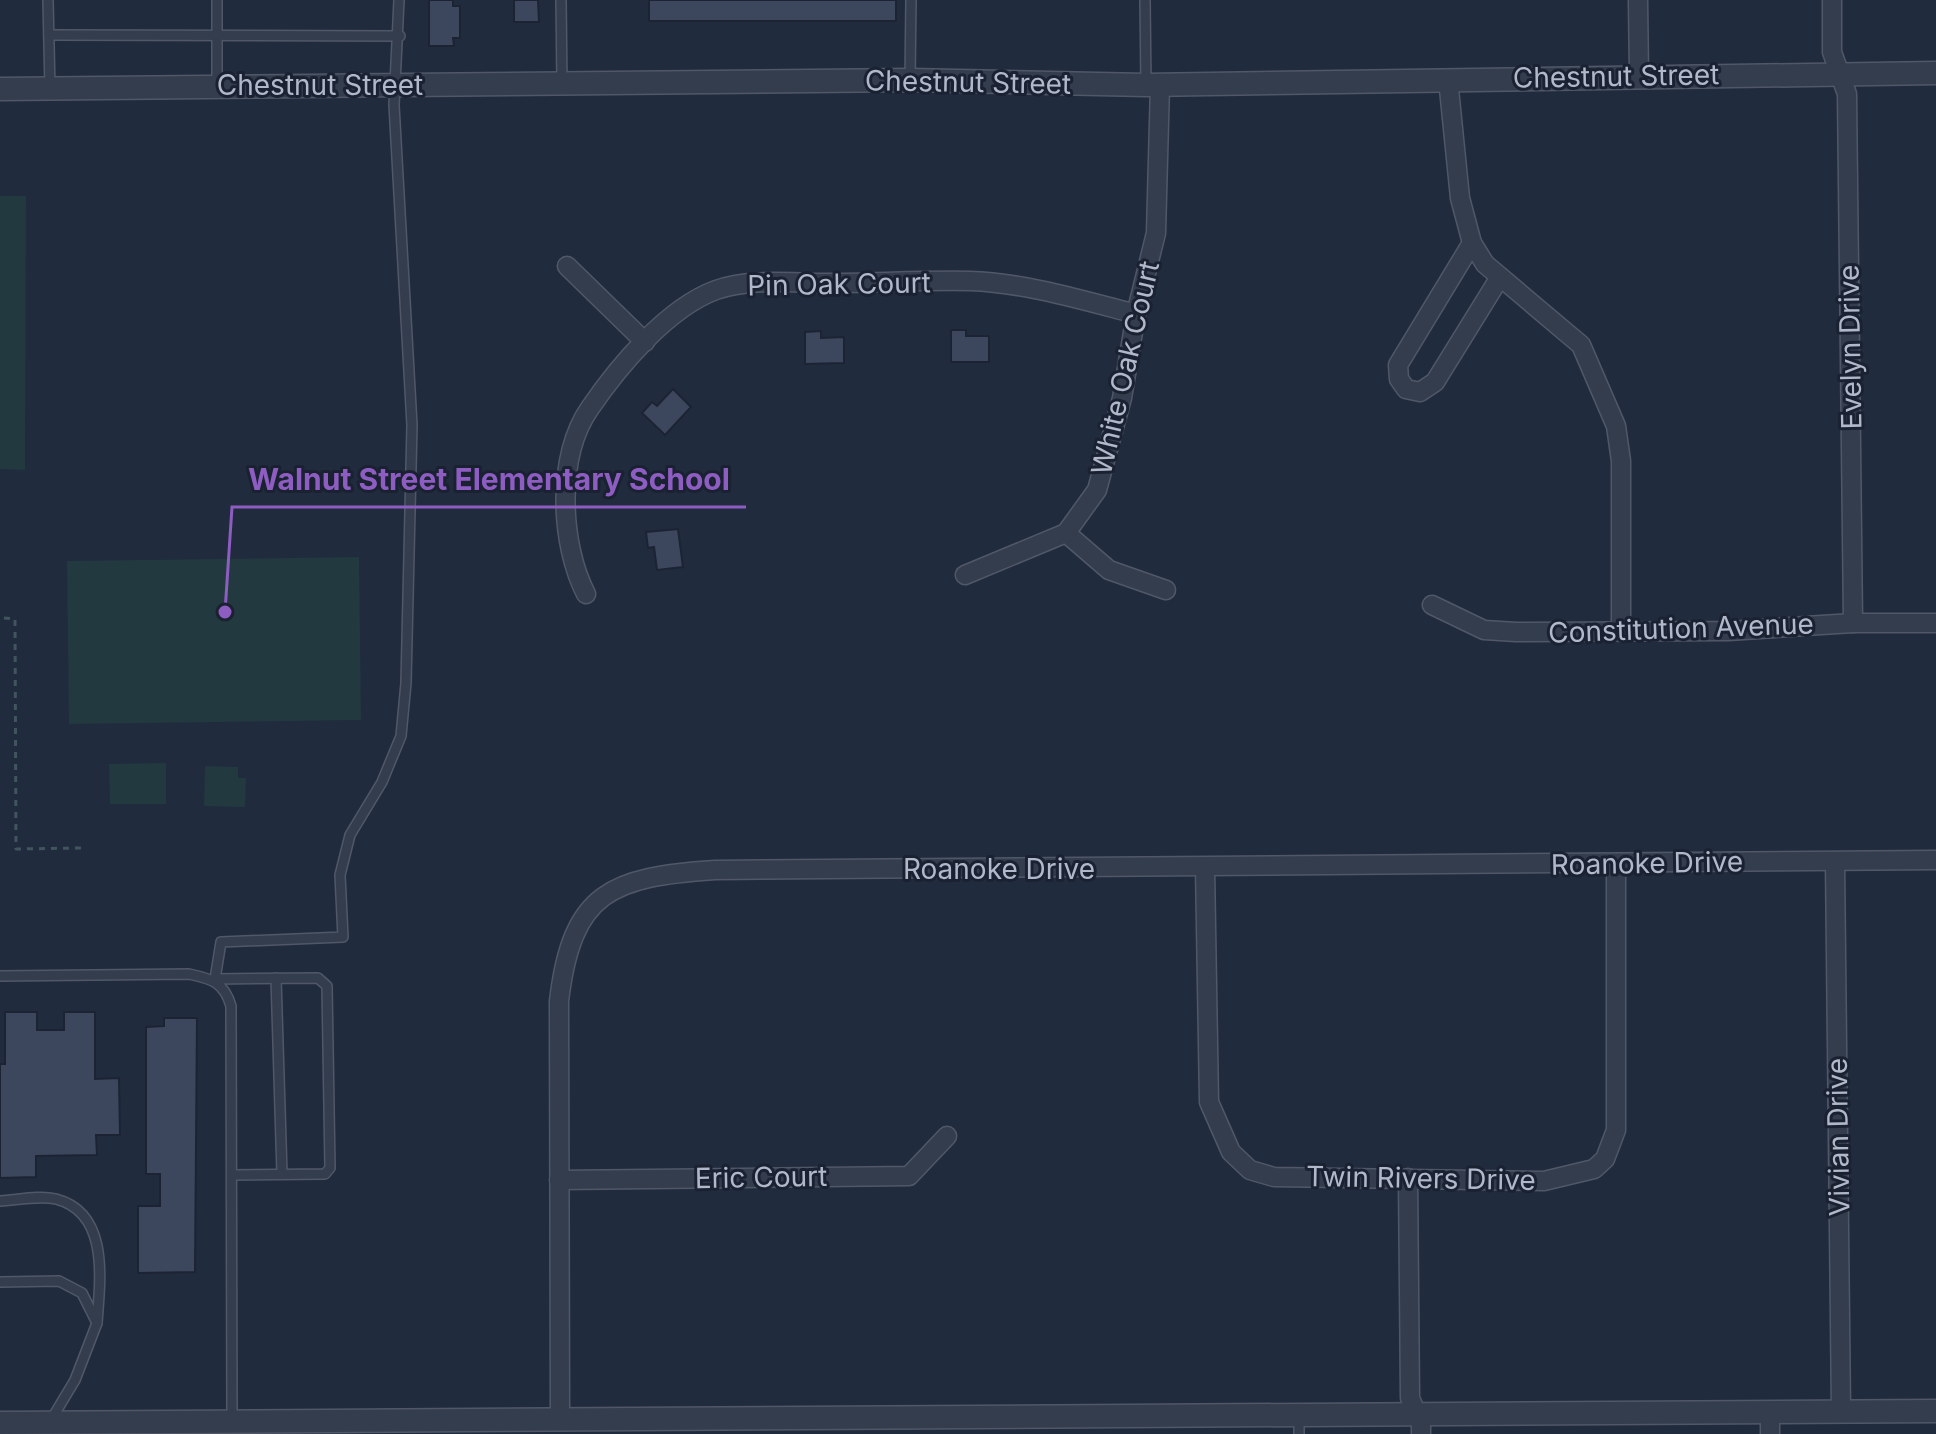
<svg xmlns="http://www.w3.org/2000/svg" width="1936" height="1434" font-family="Inter,sans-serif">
<rect width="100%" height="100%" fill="#202b3e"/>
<g fill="#22393f">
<path d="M0,196H26L25,470L0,469Z"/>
<path d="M359,557L361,720L69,724L67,561Z"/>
<path d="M166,763V804H110L109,764Z"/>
<path d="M205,766L238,767V778H246L245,807L204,806Z"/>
</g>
<g fill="#3c475e" stroke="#1c2434" stroke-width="2">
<path d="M429,0H453V6H460V38H453L454,46H429Z"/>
<path d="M514,0H538L539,22H514Z"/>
<rect x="649" y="0" width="247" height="21"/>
<path d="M951,330H966V336H989V362H951Z"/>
<path d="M821,331V338L844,337V363L805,364V332Z"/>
<path d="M673,389L691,407L665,435L642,413L652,402L657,406Z"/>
<path d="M678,529L683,567L657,570L654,547L648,548L646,532Z"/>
<path d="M5,1012H37V1030H64V1012H95V1079L119,1078L120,1135H96L97,1155L36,1156V1177L0,1178V1064H5Z"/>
<path d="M164,1018H197L195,1272L138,1273V1206H160V1174H146V1027L164,1026Z"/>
</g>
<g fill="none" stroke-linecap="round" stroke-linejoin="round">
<defs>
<g id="service">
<path d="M48,0L50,89"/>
<path d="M217,0V86"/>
<path d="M561,0L562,84"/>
<path d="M1145,0L1146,85"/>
<path d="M49,35L400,36"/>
<path d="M910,80L911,0"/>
<path d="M0,976L189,974C212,979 224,982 231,1006L232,1421"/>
<path d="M276,978L282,1174"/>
<path d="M232,1175L325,1174L330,1168L327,986L318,978L215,979L221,942L343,937L340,875L350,835L382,782L401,736L406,683L412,425L394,105L399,0"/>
<path d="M0,1201C17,1200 40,1195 56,1199C110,1213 100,1281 97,1323L82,1293L59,1281L0,1282"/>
<path d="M1299,1416V1434"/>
<path d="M51,1420L75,1380L97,1323"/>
</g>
<g id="minor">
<path d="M1638,0L1639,76"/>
<path d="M1832,0V52L1847,94L1853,623"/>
<path d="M1448,79L1460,198L1472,243L1485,264L1581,345L1616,426L1621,461V632"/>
<path d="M1472,243L1398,365L1399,379L1406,389L1420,392L1435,382L1500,277"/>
<path d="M567,266L645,342"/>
<path d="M1066,533L1109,570L1166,590"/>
<path d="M965,575L1066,533L1097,490L1122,398L1136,314L1156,233L1160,85"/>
<path d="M586,594C560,544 556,456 590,408C618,367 667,308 716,290C749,278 790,283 825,283C873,283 922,280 970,281C1026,283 1082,300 1136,314"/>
<path d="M1432,605L1484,630L1516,632L1728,631L1853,623H1936"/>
<path d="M1835,862L1841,1412"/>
<path d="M1205,867L1209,1102L1231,1152L1250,1170L1274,1177L1544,1181L1594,1169L1605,1159L1616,1130V864"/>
<path d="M1408,1178L1410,1398L1421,1424V1434"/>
<path d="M559,1180L909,1176L947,1136"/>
<path d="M1770,1413V1434"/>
<path d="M560,1421L559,1001C572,891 612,877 715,870L1936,860"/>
</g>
<g id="tertiary">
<path d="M0,89L910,80L1146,85L1936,73"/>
<path d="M0,1423L1936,1411"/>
</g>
</defs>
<use href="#service" stroke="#505868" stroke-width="12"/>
<use href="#minor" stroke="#505868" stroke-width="21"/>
<use href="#tertiary" stroke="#505868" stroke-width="25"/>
<path stroke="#40565c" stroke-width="3" stroke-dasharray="6 6" stroke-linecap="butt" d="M4,618L15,619L16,849L81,848V852"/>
<use href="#service" stroke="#343d4d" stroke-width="9"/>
<use href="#minor" stroke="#343d4d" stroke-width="18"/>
<use href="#tertiary" stroke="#343d4d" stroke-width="22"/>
</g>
<g text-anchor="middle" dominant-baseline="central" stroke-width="6" stroke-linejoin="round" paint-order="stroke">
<g font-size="28" fill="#b0b8c9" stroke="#1a2232">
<text transform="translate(1616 76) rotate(-1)">Chestnut Street</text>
<text transform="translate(968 82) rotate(1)">Chestnut Street</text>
<text x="320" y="85">Chestnut Street</text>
<text transform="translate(839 284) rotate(-1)">Pin Oak Court</text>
<text transform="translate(1850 347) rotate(-91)">Evelyn Drive</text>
<text transform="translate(1125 368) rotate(-77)">White Oak Court</text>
<text transform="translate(1681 628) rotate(-2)">Constitution Avenue</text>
<text transform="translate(1647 863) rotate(-1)">Roanoke Drive</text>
<text x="999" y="869">Roanoke Drive</text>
<text transform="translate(1838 1137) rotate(-91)">Vivian Drive</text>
<text transform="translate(761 1177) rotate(-1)">Eric Court</text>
<text transform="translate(1421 1178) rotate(1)">Twin Rivers Drive</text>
</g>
</g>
<path fill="none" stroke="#8e5dc2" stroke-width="3" d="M225 612L232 507H746"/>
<circle fill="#8e5dc2" stroke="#1a2232" stroke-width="3" cx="225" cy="612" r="8"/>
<g font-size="30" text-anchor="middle" font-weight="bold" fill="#8e5dc2" stroke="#1a2232" stroke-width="6" stroke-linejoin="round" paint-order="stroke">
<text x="489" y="490">Walnut Street Elementary School</text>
</g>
</svg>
